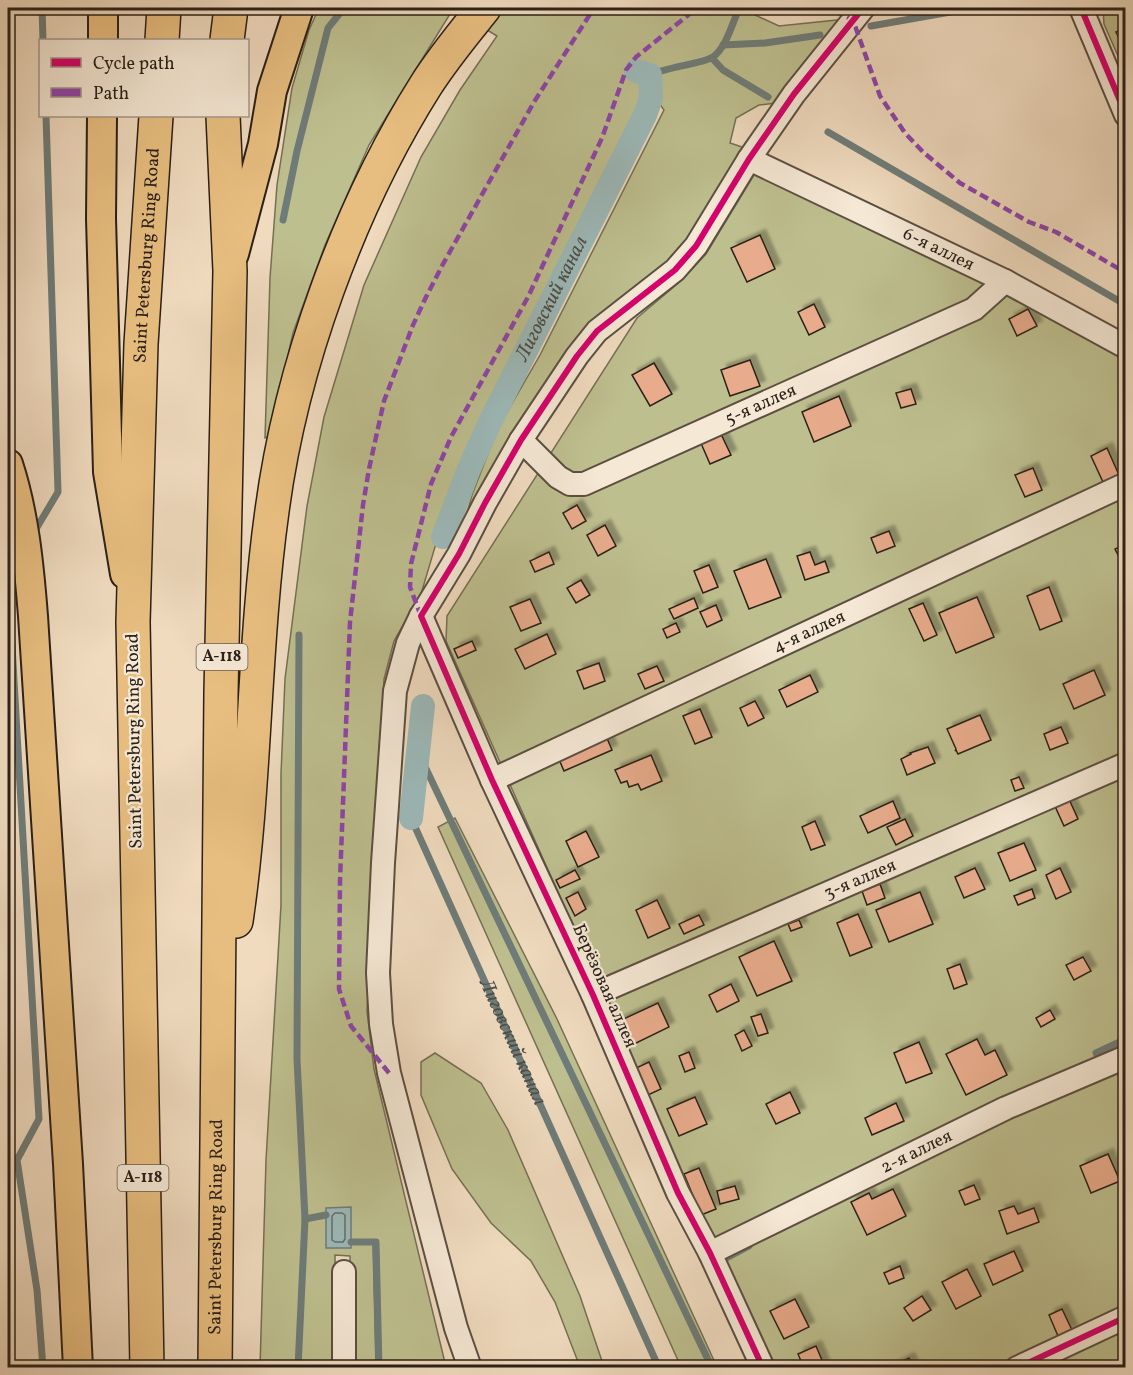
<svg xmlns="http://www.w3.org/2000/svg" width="1133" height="1375" font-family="Vollkorn,serif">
<defs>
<filter id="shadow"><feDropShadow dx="5.5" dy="-5.5" stdDeviation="1.5" flood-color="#0004"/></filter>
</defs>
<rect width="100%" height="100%" fill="#f0dbbf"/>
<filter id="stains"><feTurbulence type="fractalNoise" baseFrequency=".00333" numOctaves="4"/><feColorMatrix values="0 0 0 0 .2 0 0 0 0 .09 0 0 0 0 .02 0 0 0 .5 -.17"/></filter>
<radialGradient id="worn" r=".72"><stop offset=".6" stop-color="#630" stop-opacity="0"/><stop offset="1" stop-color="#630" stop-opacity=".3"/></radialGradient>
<g fill="#bebf8f" stroke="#747054" stroke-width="1.5">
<path d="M319,8H740L779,26L847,19L776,103L759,105L736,118L730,143L748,149L690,243L635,293L461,534L472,495L498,428L540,355L664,110L651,92L457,473L421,594L394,641L384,679L367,1011L374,1069L446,1367H381L378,1241H360V1244H373L376,1367H353L350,1256L335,1255L336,1367L260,1368L266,1160L281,905V774L285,679L307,506L324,417L364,285L421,157L460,90L497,36L453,9L369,145L325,245L293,333L270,436L265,438L270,278L277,185L292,88L309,30Z"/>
<path d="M1103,8H1125V72L1104,24Z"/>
<path d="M760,165L1125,334V1310L999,1367H772L686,1187L602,991L446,641L447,616L637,318L682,280L706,254Z"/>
<path d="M455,818L557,1019L717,1367H681L438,827Z"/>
<path d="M435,1053L481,1083L508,1130L580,1296L604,1367H580L555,1302L531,1261L491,1223L452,1169L421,1095V1062Z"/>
<path d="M1125,1326V1367H1036Z"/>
</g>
<path fill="#9cb9b9" stroke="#6e7c79" stroke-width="1.5" d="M351,1207V1248H326V1208Z"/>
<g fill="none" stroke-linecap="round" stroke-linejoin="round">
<path stroke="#636c68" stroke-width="1.5" d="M335,1213H342L345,1215V1239L343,1242H335L332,1240V1216Z"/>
<g stroke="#6e7c79" stroke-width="7">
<path d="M42,8L43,40"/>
<path d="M871,26L973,8"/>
<path d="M723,45L765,43L820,35"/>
<path d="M712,58L723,70L768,97"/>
<path d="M650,75C666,67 702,64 713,57C725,48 730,30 736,16"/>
<path d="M828,132L1126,305"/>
<path d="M283,220L297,151L328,28L344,8"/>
<path d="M33,534L58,492L46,116"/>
<path d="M18,559L8,575L39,1119L17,1160L37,1290L43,1368"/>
<path d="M418,752L712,1368"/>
<path id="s1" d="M411,818L659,1368"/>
<path d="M1097,1055L1096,1053L1126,1039"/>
<path d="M305,1219L326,1215"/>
<path d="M351,1242H376L379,1368"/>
<path d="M719,1262L749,1246"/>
<path d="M298,1368L305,1219L297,1059L299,635"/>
</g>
<g stroke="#9cb9b9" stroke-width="24">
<path id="s2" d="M443,537L469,469L491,420L645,115L651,98L650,75L636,71"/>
<path d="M411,818L423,706"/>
</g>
</g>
<g fill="#e8ac8c" stroke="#2a2018" stroke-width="1.5" filter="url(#shadow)">
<path d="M1126,28V54L1116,32Z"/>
<path d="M760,235L775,269L747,282L731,248Z"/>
<path d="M814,304L825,327L809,335L798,312Z"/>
<path d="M1028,309L1037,326L1017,336L1009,319Z"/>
<path d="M750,360L760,386L730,396L721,370Z"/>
<path d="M654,363L672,394L650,406L632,375Z"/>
<path d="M911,389L916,404L901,408L896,393Z"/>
<path d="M839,396L851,426L814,442L802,412Z"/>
<path d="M720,432L731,455L710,464L700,441Z"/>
<path d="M1107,448L1119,475L1103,482L1091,456Z"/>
<path d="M1033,468L1042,490L1025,497L1015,475Z"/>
<path d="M577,505L586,521L572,529L563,513Z"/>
<path d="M605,525L616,546L598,556L587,535Z"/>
<path d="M889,531L895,546L877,553L871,538Z"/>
<path d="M1126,544V570L1115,549Z"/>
<path d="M549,552L554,564L535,572L530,561Z"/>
<path d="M810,552L815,565L825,561L829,572L805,580L797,556Z"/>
<path d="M766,559L781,597L749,609L734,571Z"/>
<path d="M709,565L718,587L703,593L694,571Z"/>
<path d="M581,580L590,595L576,603L567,588Z"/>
<path d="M1049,587L1062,621L1040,630L1027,596Z"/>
<path d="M977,597L994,637L956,653L939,613Z"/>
<path d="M694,598L698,608L674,619L669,609Z"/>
<path d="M530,599L541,623L521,631L510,607Z"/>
<path d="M923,603L937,635L924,641L909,609Z"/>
<path d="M716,605L722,620L707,627L700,612Z"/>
<path d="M676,623L680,632L667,638L663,629Z"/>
<path d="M547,634L556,654L525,669L515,649Z"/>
<path d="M472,641L476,650L458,658L454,649Z"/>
<path d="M599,663L605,681L584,689L577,671Z"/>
<path d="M657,666L664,681L645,689L638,674Z"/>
<path d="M1094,670L1105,695L1074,709L1063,684Z"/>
<path d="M810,675L818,692L787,707L779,690Z"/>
<path d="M755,701L764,718L748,726L740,708Z"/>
<path d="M700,709L712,737L695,744L683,716Z"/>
<path d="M980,715L991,740L958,754L956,750L955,751L956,749L947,729Z"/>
<path d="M1061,727L1068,743L1050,750L1044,734Z"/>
<path d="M606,736L612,750L564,771L558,757Z"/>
<path d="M928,747L935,763L907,775L901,759L911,754L910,753Z"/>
<path d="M651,755L662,781L641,790L638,784L629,787L627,781L621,783L615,770Z"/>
<path d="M1019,777L1024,788L1015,791L1011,780Z"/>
<path d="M1068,797L1078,819L1064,826L1054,804Z"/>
<path d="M893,801L900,818L868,833L860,816Z"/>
<path d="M905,819L913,836L896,845L887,827Z"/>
<path d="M815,821L825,845L811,850L802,827Z"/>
<path d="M586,831L599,857L578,867L566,841Z"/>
<path d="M1024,843L1036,870L1010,881L998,853Z"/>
<path d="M975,868L985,889L964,898L955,877Z"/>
<path d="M1060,868L1071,892L1056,899L1046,875Z"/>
<path d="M575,870L580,879L560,888L556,880Z"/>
<path d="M880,884L885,898L867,905L862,891Z"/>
<path d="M1032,889L1035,898L1018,905L1014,896Z"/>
<path d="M578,892L586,909L575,916L566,898Z"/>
<path d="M920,892L933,924L889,942L876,910Z"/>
<path d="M657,900L670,928L648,938L636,910Z"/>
<path d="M858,914L872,947L850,956L837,923Z"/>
<path d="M699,915L704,925L684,934L679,924Z"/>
<path d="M799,920L802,927L791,931L788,924Z"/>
<path d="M774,941L792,981L757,996L739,957Z"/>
<path d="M1083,957L1091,971L1074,980L1066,965Z"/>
<path d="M960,964L967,984L954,989L947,969Z"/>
<path d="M731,984L739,1001L717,1012L709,995Z"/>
<path d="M658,1003L669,1027L630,1046L619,1021Z"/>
<path d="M1050,1010L1055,1019L1041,1027L1036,1018Z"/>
<path d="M761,1014L768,1033L758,1036L751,1017Z"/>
<path d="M744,1030L752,1046L742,1051L735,1035Z"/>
<path d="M977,1039L985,1055L995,1050L1007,1075L966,1095L946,1054Z"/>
<path d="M919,1042L932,1073L906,1083L894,1053Z"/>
<path d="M689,1052L695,1068L685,1072L679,1056Z"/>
<path d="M649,1062L661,1089L648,1095L636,1068Z"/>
<path d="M790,1092L800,1113L776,1124L766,1104Z"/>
<path d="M695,1097L707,1124L679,1136L667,1109Z"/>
<path d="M896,1103L904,1121L872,1135L865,1118Z"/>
<path d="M1108,1154L1120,1181L1091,1193L1080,1166Z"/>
<path d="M699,1168L716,1209L701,1215L684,1174Z"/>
<path d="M974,1185L980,1199L965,1205L959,1191Z"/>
<path d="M735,1186L739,1199L720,1204L717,1191Z"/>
<path d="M893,1189L906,1216L867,1235L851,1202L869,1193L872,1199Z"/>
<path d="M1014,1206L1018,1214L1034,1208L1039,1222L1007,1234L999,1211Z"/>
<path d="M1014,1251L1023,1271L993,1285L984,1264Z"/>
<path d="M900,1266L904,1278L889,1284L884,1273Z"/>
<path d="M967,1269L981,1296L956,1309L942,1282Z"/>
<path d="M922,1296L931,1310L913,1321L904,1308Z"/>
<path d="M795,1299L809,1327L784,1339L770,1311Z"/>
<path d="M1062,1309L1072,1330L1058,1336L1049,1315Z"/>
<path d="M816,1346L824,1365L818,1368H804L798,1354Z"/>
<path d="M909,1358L914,1368H890Z"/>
</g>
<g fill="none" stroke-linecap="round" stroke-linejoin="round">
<defs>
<g id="minor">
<path d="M1081,8L1126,115"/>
<path id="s3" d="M749,159L1005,281L1126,347"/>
<path id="s4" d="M521,440L558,477L570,484H584L974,309L1005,281"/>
<path d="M421,616L492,780L593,995L678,1193L710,1253L763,1368"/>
<path id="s5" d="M492,780L1126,484"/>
<path id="s6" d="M593,995L1126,764"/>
<path id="s7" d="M710,1253L1006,1108L1126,1057"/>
<path d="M344,1272V1368"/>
<path d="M470,1368L456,1328L389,1073L381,1024L378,973L383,863L395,691L408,643L421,616L459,554L485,503L521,440L577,356L597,331L675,270L696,246L749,159L794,94L863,8"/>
<path d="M1017,1368L1126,1317"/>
</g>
<g id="major">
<path d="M103,40V8"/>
<path d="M102,116L101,218L108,472L125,574"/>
<path d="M234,254L263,144L272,91L299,8"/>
<path d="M8,464C24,513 29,565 33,616L68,1164L78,1368"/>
</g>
<g id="highway">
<path d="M162,40L164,8"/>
<path d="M227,40L231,8"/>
<path d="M236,921C256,785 253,647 272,511C291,367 349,207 426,85C443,58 464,33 484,8"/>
<path id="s8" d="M147,1368L133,622L141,344L156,116"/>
<path id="s9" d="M215,1368L221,693L230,271L223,116"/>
</g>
</defs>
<use href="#minor" stroke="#5c4f42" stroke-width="26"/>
<use href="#major" stroke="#2a2018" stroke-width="32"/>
<use href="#highway" stroke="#2a2018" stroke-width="36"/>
<use href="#minor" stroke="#f5e8d5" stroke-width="22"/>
<use href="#major" stroke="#e8be80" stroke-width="28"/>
<use href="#highway" stroke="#e8be80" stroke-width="33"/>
<g stroke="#8e44ad" stroke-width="4.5" stroke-dasharray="9 4.5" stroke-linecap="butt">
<path d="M835,11L853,20L880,96L905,133L923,152L960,183L1029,222L1056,232L1126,273"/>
<path d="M421,616L410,587L411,564L431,484L451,437L528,297L602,138L626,70L636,57L697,8"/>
<path d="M389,1073L351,1026L339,989L340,881L350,622L363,505L369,469L384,401L413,325L426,297L443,264L534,102L594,8"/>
</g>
<defs>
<g id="cycleway">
<path d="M1081,8L1126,115"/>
<path d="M763,1368L710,1253L678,1193L593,995L492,780L421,616L459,554L485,503L521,440L577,356L597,331L675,270L696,246L749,159L794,94L863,8"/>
<path d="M1017,1368L1126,1317"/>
</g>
</defs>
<use href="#cycleway" stroke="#f5e8d5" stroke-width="10"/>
<use href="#cycleway" stroke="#d6006c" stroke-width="6"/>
</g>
<g text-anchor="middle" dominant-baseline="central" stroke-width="4.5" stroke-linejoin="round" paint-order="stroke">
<g fill="#f5e8d5" stroke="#675c51" stroke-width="1.5">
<rect x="196.5" y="644" width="51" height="26" rx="4.5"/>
<rect x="117.5" y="1165" width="51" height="26" rx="4.5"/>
</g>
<g font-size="16" font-weight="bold" fill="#2a2018">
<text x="222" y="657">А-118</text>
<text x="143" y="1178">А-118</text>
</g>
<g font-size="18" fill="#2a2018" stroke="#f5e8d5">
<text stroke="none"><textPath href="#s3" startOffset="210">6-я аллея</textPath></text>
<text stroke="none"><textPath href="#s8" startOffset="1113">Saint Petersburg Ring Road</textPath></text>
<text stroke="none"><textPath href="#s4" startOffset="274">5-я аллея</textPath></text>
<text stroke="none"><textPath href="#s5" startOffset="350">4-я аллея</textPath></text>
<text transform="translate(135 741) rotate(-91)">Saint Petersburg Ring Road</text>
<text stroke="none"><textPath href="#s6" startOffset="291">3-я аллея</textPath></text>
<text transform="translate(604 986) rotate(66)">Берёзовая аллея</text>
<text stroke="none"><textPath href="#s7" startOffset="230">2-я аллея</textPath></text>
<text stroke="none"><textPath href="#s9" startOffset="141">Saint Petersburg Ring Road</textPath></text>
</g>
<g font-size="20" font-style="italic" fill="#4c4e48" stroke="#f5e8d5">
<text stroke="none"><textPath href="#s2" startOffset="262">Лиговский канал</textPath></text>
<text stroke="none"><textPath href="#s1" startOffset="246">Лиговский канал</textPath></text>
</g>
</g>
<rect width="1133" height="1375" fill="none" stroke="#f0dbbf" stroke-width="30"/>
<rect x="9" y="9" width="1115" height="1357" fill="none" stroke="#2a2018" stroke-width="3"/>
<rect x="15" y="15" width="1103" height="1345" fill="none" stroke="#2a2018" stroke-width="1.5"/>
<rect x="39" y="39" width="210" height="78" fill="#f5e8d5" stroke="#a49889" stroke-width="1.5"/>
<rect x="51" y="58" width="30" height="9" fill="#d6006c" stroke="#a49889" stroke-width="1.5"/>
<text x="93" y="69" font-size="18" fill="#2a2018">Cycle path</text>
<rect x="51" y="88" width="30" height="9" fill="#8e44ad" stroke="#a49889" stroke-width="1.5"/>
<text x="93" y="99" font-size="18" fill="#2a2018">Path</text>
<rect width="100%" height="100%" filter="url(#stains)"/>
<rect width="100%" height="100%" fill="url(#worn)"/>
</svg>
